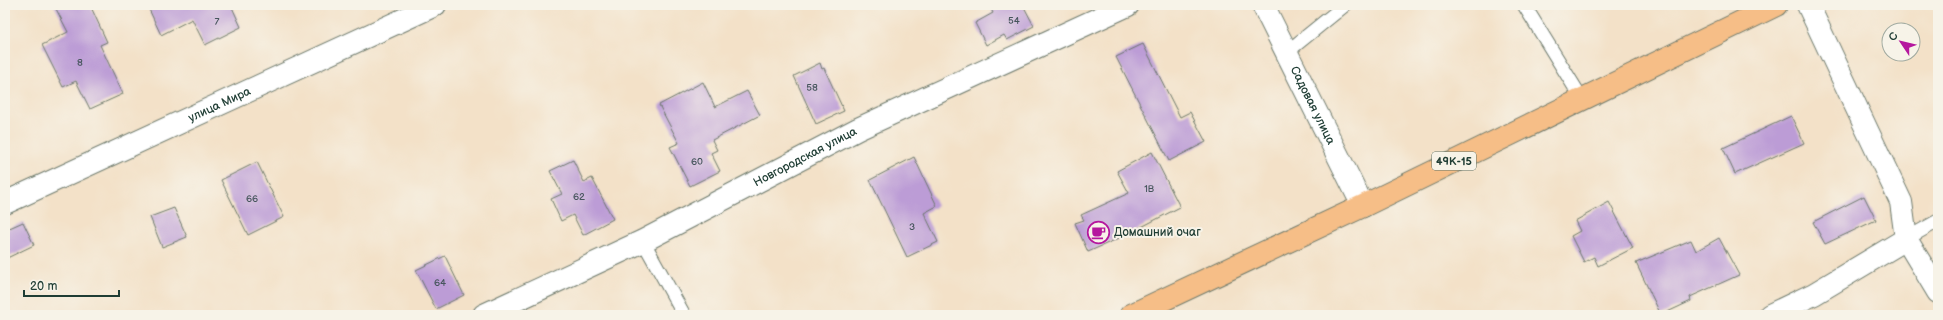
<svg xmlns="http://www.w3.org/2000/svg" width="1943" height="320" font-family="'Balsamiq Sans',sans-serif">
<rect width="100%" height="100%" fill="#f7f3e8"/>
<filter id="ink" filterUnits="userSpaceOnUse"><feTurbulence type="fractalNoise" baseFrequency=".025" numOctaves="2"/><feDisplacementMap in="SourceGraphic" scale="8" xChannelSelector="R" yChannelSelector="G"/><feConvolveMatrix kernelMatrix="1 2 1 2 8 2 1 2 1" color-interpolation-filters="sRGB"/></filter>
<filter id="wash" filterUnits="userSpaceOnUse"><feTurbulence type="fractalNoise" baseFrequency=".012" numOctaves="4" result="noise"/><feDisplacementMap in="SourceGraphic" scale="16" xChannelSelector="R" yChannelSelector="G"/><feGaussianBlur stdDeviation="0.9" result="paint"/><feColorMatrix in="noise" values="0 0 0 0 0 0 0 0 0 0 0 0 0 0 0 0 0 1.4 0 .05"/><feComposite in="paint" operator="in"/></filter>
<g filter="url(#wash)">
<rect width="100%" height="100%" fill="#f3e1c8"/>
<g id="blocks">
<g fill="#bc9cd6">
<path d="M54,5H90L107,42L100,45L123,94L90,109L76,81L63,87L42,45L68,32Z"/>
<path d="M147,5H231L241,27L205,45L192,19L161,35Z"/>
<path d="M989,5H1023L1034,26L1007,40L1004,35L986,45L975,23L993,13Z"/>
<path d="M1143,44L1180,117L1190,112L1206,142L1169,161L1116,57Z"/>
<path d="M820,63L822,69L824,68L844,111L816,124L794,76Z"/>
<path d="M703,82L715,107L747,91L760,115L712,140L717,150L711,153L720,171L690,186L670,147L679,143L659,105Z"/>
<path d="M1791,116L1804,143L1735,174L1723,148Z"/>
<path d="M1152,152L1180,207L1126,235L1088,252L1075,223L1084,220L1081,215L1129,193L1117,171Z"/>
<path d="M914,157L937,206L924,213L938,242L907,257L870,180Z"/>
<path d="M573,160L584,182L592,178L613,219L583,235L573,215L561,221L551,199L562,194L550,171Z"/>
<path d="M257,162L284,217L248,235L221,180Z"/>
<path d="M1864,196L1876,220L1825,244L1813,222Z"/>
<path d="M1609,202L1633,248L1598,266L1594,257L1584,262L1571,236L1580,231L1575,221Z"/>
<path d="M174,208L187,237L162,247L150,217Z"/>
<path d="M23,222L34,245L5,259V230Z"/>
<path d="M1719,238L1739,275L1690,297L1691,301L1661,315L1636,263L1691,240L1696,251Z"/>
<path d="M445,256L464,295L436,309L416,270Z"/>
</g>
</g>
</g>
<g filter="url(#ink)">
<use href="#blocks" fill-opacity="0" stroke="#697668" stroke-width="1"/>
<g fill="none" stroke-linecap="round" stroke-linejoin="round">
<defs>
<g id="lane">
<path d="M1524,5L1582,99"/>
<path d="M1287,52L1345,5"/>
<path d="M1906,239L1938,221"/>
<path d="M643,241L684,315"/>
</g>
<g id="street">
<path id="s1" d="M1263,5L1363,206"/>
<path d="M1808,5L1901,202L1906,239L1938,292"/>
<path id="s2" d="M5,203L435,5"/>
<path id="s3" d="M484,315L643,241L858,129L1128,5"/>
<path d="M1770,315L1814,294L1906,239"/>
</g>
<path id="primary" d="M1131,315L1363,206L1776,5"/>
</defs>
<use href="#lane" stroke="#697668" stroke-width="15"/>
<use href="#street" stroke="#697668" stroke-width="24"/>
<use href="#primary" stroke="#697668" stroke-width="24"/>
<use href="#lane" stroke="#fff" stroke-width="13"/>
<use href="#street" stroke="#fff" stroke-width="22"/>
<use href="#primary" stroke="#f6be87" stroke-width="22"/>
</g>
</g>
<defs>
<symbol id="cafe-ring" viewBox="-11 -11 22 22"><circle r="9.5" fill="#f7f3e8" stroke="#b5179e" stroke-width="1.5"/><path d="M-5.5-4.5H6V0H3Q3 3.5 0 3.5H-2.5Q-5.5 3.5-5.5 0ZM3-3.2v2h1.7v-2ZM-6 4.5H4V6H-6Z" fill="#b5179e"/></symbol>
</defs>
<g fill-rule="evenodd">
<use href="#cafe-ring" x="1086" y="220" width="25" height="25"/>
</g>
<g text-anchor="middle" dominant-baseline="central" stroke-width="4" stroke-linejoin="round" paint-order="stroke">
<g font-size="10" fill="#46555c">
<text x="1014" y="21">54</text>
<text x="217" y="22">7</text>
<text x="80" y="63">8</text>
<text x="812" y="88">58</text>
<text x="697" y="162">60</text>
<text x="1149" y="189">1В</text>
<text x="579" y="197">62</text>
<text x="252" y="199">66</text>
<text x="912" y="227">3</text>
<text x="440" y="283">64</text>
</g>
<rect fill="#f7f3e8" stroke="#60746a" stroke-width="1" x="1432" y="152" width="44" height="18" rx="3"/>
<g font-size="11" font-weight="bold" fill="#1f3d34">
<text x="1454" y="161">49К-15</text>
</g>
<g font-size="12" fill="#1f3d34" stroke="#f7f3e8">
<text stroke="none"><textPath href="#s2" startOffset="236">улица Мира</textPath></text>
<text stroke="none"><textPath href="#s1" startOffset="112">Садовая улица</textPath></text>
<text stroke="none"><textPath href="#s3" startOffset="358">Новгородская улица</textPath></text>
</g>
<g font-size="12" fill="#1f3d34" stroke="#f7f3e8" text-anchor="start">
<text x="1114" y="232">Домашний очаг</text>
</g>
</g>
<rect width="1943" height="320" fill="none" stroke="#f7f3e8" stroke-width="20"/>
<g transform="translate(1901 42) rotate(305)"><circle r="19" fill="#f7f3e8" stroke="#a1aaa0"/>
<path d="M0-3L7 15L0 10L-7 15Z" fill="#b5179e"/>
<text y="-6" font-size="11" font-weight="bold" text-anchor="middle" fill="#1f3d34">С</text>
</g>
<path d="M24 290v6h95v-6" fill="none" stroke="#1f3d34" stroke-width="2"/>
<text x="30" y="290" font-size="12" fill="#1f3d34" stroke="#f7f3e8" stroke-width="3" paint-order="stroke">20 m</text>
</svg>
